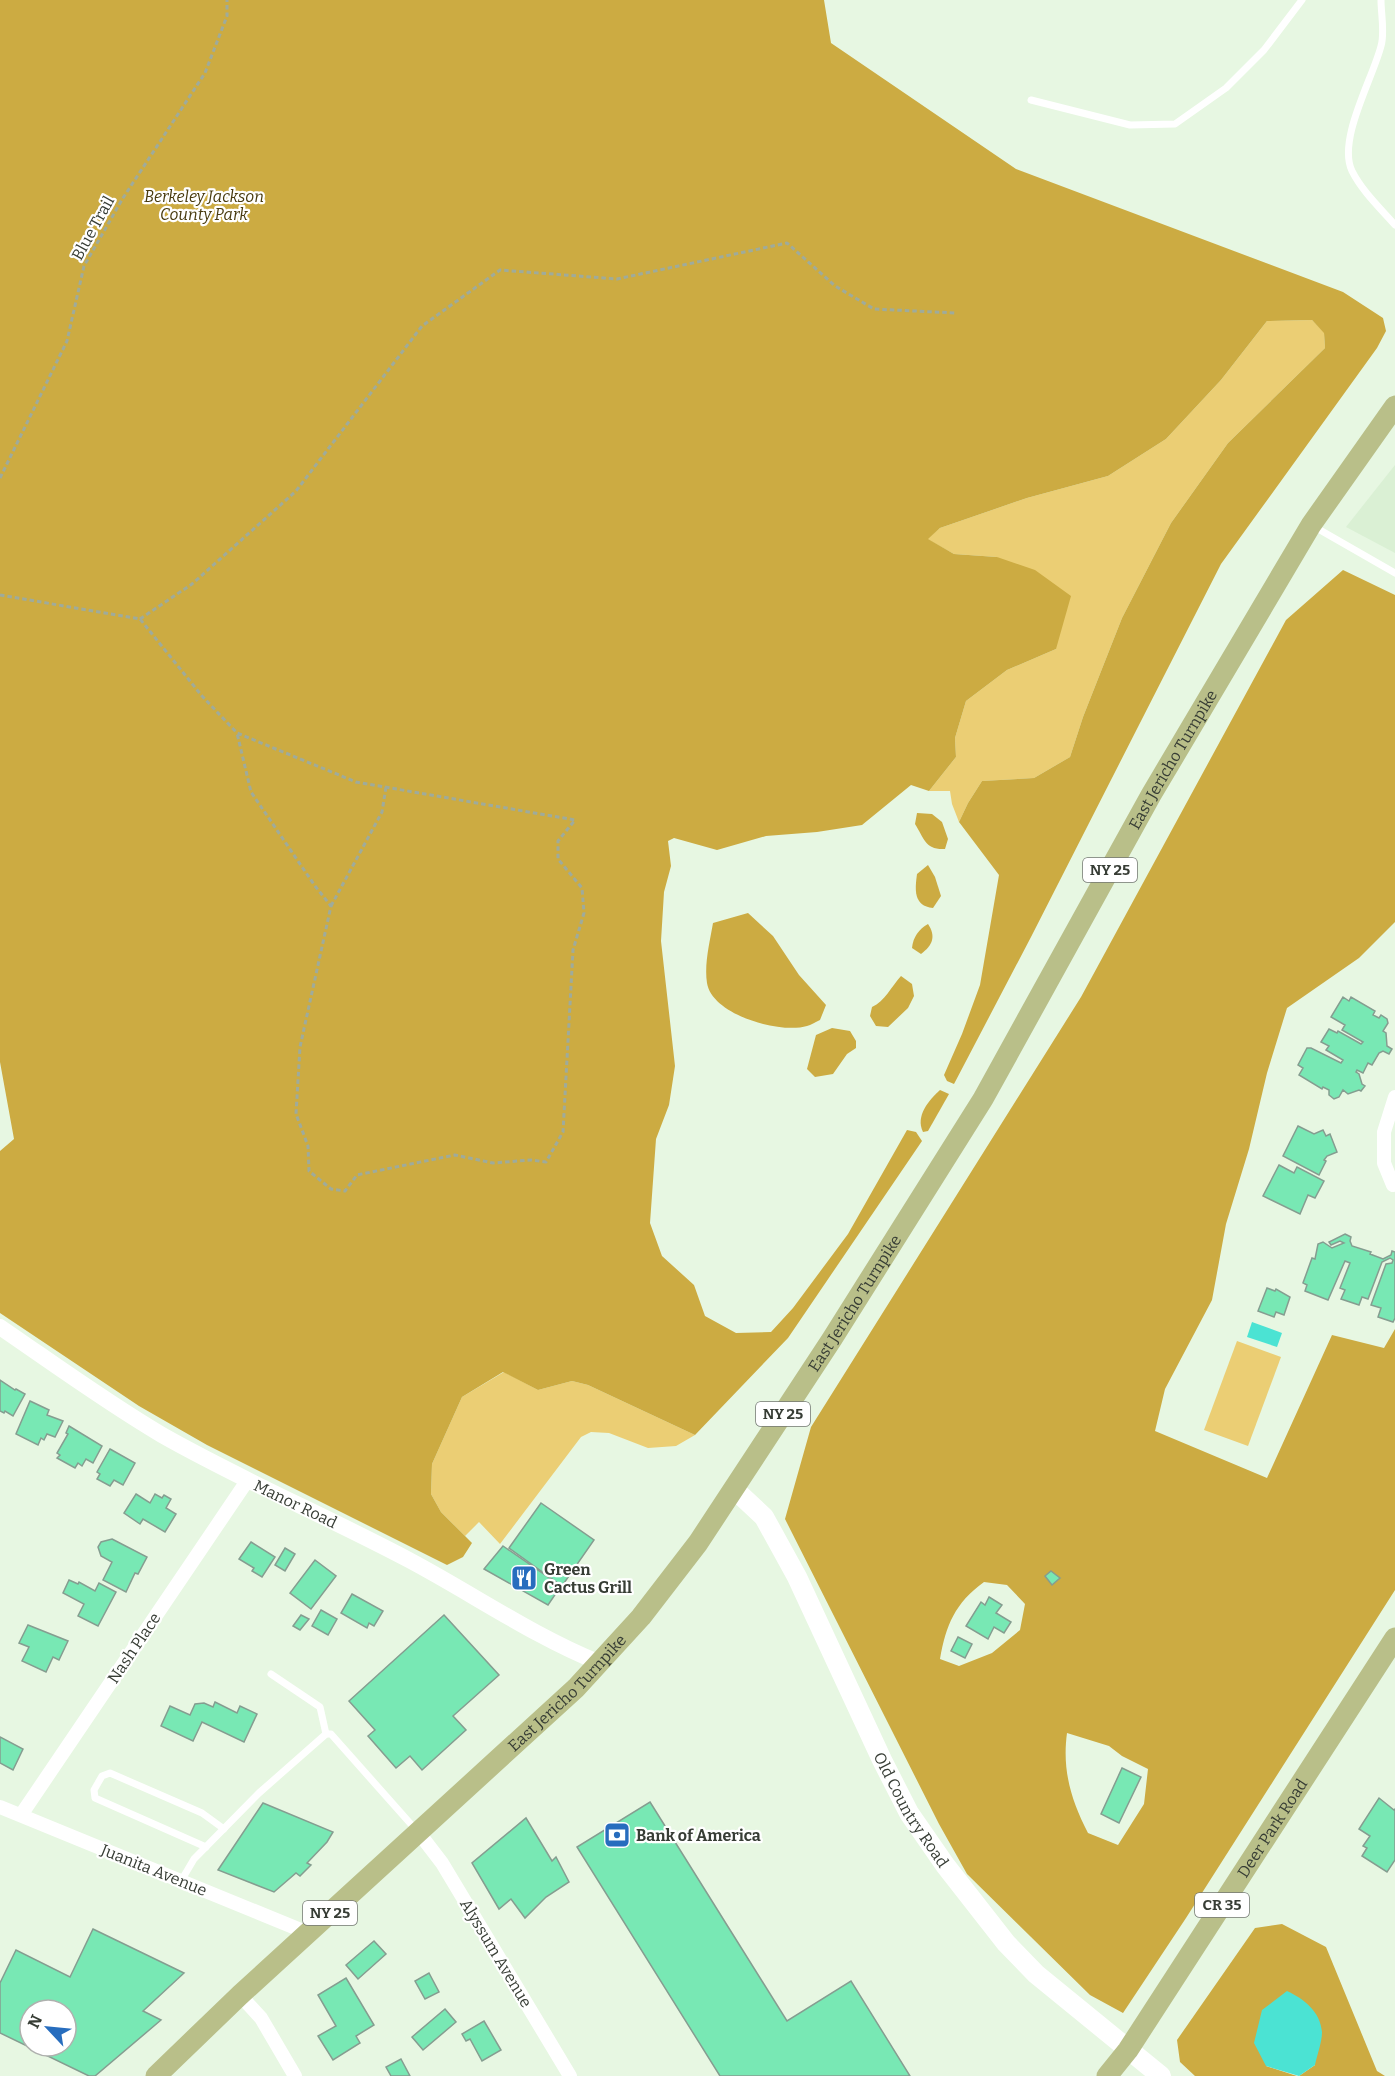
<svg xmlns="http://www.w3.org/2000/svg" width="1395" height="2076" font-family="Bitter,serif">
<rect width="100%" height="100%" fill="#e7f7e2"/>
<path fill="#daf0d4" d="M1395,465V553L1346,527Z"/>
<g fill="#ebce74">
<path d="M1312,320L1324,332L1325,348L1228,443L1171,523L1122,618L1083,717L1070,757L1034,778L982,781L968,803L959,822L952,804L950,791H929L956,757L955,738L966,701L1007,670L1056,649L997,557L954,554L927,539L940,528L1027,498L1108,476L1166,439L1221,380L1267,321Z"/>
<path d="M1237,1341L1281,1357L1248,1446L1204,1430Z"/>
<path d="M504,1372L538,1390L572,1381L588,1385L695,1435L676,1446L648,1448L609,1433L591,1432L581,1437L500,1544L479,1522L465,1536L441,1512L431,1494L432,1464L462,1397Z"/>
</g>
<g fill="#ccab42" fill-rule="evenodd">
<path d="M0,0H824L831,43L1016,169L1343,292L1383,318L1386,331L1377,348L1221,564L1031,937L954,1084L947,1081L944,1075L962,1034L980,985L999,875L959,822L968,803L982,781L1034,778L1070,757L1083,717L1122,618L1171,523L1228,443L1325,348L1324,333L1312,320L1267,321L1221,380L1166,439L1108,476L1027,498L940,528L928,539L954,554L997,557L1035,570L1071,596L1056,649L1007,670L966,701L955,738L956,757L929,791L911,785L862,825L817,832L766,836L717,850L674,838L668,841L671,866L664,892L661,941L675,1066L669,1105L656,1139L650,1223L662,1256L694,1285L705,1316L736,1333L771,1332L793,1308L848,1234L907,1130L916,1132L922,1141L788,1338L695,1435L588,1385L572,1381L538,1390L503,1372L462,1397L432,1464L431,1494L441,1512L472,1543L463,1557L447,1565L207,1445L139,1406L0,1313V1151L14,1139L0,1062Z"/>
<path d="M1343,570L1395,595V922L1359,958L1287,1008L1267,1073L1249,1149L1226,1224L1212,1300L1165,1389L1155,1431L1267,1478L1332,1335L1384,1348L1395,1329V1590L1186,1918L1123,2013L1090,1995L967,1874L939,1824L785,1519L811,1427L1081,997L1286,620ZM984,1582L1007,1585L1025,1604L1020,1630L992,1653L959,1666L940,1659C946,1625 955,1603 984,1582ZM1067,1733L1109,1746L1122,1756L1148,1769L1144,1804L1118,1845L1088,1833C1071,1800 1062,1770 1067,1733Z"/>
<path d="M917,813L932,814L942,822L948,839L945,849C925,850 924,838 915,824Z"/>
<path d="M928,865L935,877L941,896L933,908C913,906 915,889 917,874Z"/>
<path d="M748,913L773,936L799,975L826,1005L820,1020C815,1022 811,1025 807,1026C780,1034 712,1015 707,983C704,964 710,941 713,923Z"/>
<path d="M928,924C936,936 933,945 921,954L912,948C913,937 919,929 928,924Z"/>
<path d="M901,976L912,984L914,996L908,1008L888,1027L876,1026L870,1016L872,1007C885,1001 891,987 901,976Z"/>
<path d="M832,1028L850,1031L856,1041V1048L847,1054L833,1074L815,1077L807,1069L816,1035Z"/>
<path d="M940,1090L949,1094L928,1131L923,1132C915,1116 929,1100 940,1090Z"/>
<path d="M1282,1924L1326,1947L1377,2071L1385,2076H1299L1315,2065L1266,2066L1297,2076H1195L1180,2062L1177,2040L1255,1928Z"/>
</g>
<g fill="#4be3d3">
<path d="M1252,1322L1282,1333L1277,1347L1247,1337Z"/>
<path d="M1287,1991C1304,1999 1320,2011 1322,2032C1322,2042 1317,2055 1315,2065L1299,2076L1266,2066L1254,2043L1262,2010Z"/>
</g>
<g fill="#78e8b4" stroke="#859d90" stroke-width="1.5" fill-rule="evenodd">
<path d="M1343,997L1349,1001L1351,997L1375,1011L1373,1015L1379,1018L1381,1015L1387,1019L1388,1023L1383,1031L1386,1033L1387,1046L1392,1049L1389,1054L1383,1051L1379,1053L1372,1065L1368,1063L1363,1073L1357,1070L1356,1072L1359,1074L1362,1084L1365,1086L1361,1091L1359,1090L1348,1094L1343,1090L1339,1097L1334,1099L1329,1095V1090L1323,1087L1322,1089L1299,1075L1303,1068L1298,1065L1307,1048H1311L1341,1063L1343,1060L1326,1050L1329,1046L1321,1042L1329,1029L1337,1033L1338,1031L1361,1044L1363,1042L1342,1030L1345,1025L1331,1017Z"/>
<path d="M1298,1126L1314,1134L1323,1130L1326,1136L1330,1134L1337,1152L1327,1156L1324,1160L1326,1161L1319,1175L1283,1156Z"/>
<path d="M1279,1165L1294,1173L1297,1167L1324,1181L1315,1198L1308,1195L1300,1214L1263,1196Z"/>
<path d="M1345,1234L1351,1237L1350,1241L1352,1246L1371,1252L1370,1254L1383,1259L1391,1255L1392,1251L1395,1252V1318L1393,1322L1378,1317L1381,1308L1371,1305L1386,1264L1392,1263L1393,1260L1390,1258L1382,1262L1368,1299L1362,1297L1359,1305L1341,1299L1345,1290L1340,1288L1350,1263L1345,1261L1328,1300L1305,1291L1307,1285L1303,1283L1312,1258L1315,1259L1318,1244L1323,1242L1332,1248L1344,1243L1340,1241L1331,1245L1329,1242Z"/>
<path d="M1267,1288L1275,1291L1276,1289L1290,1297L1284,1315L1276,1312L1274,1317L1258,1311Z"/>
<path d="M0,1380L15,1390L16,1389L25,1394L13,1416L5,1411L4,1413L0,1411Z"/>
<path d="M30,1401L49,1410L47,1415L63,1421L55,1437L47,1434L44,1440L41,1438L38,1445L16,1434Z"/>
<path d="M69,1426L102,1446L93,1463L86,1459L82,1466L78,1463L75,1468L57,1458L60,1455L57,1453L68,1434L66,1433Z"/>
<path d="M110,1449L135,1463L123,1485L114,1480L110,1486L97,1479L100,1474L97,1472Z"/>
<path d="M136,1494L150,1503L155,1494L162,1498L164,1495L171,1499L166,1508L176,1514L165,1532L143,1519L140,1524L124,1513Z"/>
<path d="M541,1503L594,1540L562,1586L509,1548Z"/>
<path d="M112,1539L147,1557L138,1574L135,1573L126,1592L103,1580L112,1562L101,1556L98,1547L101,1542Z"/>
<path d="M251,1542L275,1557L262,1577L252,1571L254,1568L239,1559Z"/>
<path d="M503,1546L561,1586L548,1605L484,1569Z"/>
<path d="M285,1548L295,1554L285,1571L275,1565Z"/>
<path d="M315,1560L336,1576L311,1609L290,1593Z"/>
<path d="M1051,1571L1060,1578L1052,1585L1045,1576Z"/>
<path d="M69,1580L78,1584L79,1582L95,1591L99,1583L116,1592L98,1626L78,1616L84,1604L63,1593Z"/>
<path d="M352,1594L383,1611L374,1626L369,1623L367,1628L341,1613Z"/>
<path d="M989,1597L1002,1605L996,1613L1011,1622L1004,1633L994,1627L988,1639L966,1626L981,1602L985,1605Z"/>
<path d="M321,1610L337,1619L328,1635L312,1626Z"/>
<path d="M301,1615L309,1619L300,1630L293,1626Z"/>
<path d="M444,1615L499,1675L453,1716L466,1730L422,1770L410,1756L396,1768L368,1736L375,1730L349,1701Z"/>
<path d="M28,1625L68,1641L59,1660L53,1657L46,1672L22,1661L29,1647L19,1643Z"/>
<path d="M958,1637L972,1644L965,1658L951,1651Z"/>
<path d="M215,1702L237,1713L240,1706L257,1714L244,1742L202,1722L193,1741L161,1726L170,1706L190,1715L195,1704L204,1703L213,1707Z"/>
<path d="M0,1737L23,1749L13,1770L0,1763Z"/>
<path d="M1122,1768L1141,1777L1119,1823L1101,1814Z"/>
<path d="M1379,1798L1394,1810L1395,1809V1860L1387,1872L1362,1856L1367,1848L1363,1846L1370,1836L1359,1829Z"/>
<path d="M650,1802L787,2021L851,1981L910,2076H720L577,1847Z"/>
<path d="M263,1803L333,1832L327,1842L307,1863L311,1865L300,1876L296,1873L274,1892L218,1870Z"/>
<path d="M526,1818L552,1861L556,1857L569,1882L546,1897L525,1918L511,1899L499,1909L472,1863Z"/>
<path d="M93,1929L184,1973L143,2011L161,2020L95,2076H89L0,2033V1983L16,1950L70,1977ZM30,2010H66V2046H30Z"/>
<path d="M374,1941L386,1954L358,1979L346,1965Z"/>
<path d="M429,1973L439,1992L425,1999L415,1981Z"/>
<path d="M346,1978L374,2025L356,2036L360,2043L333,2060L318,2036L336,2026L318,1995Z"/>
<path d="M445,2009L456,2022L423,2050L412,2037Z"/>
<path d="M484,2021L501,2050L482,2061L470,2039L466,2041L462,2034Z"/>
<path d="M401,2059L410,2076H391L386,2067Z"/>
</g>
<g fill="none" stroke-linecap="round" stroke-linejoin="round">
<g stroke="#9fab9b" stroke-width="3" stroke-dasharray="4.5 3" stroke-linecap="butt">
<path d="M0,478L67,341L84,266L123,198L205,73L227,16V0"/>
<path d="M0,595L140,619L202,696L237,733L356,782L575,820L558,841V859L582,888L584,913L573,950L563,1132L546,1162L531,1160L493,1163L455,1155L357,1175L345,1191L331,1189L309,1171L308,1146L296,1114L300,1047L331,906L315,886L251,792L237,733"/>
<path d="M140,619L192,584L296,491L422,326L500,270L617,279L787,243L835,286L874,309L955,313"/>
<path d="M331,906L382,812L386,787"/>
</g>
<g stroke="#fff" stroke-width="7">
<path d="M1381,0C1381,14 1385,33 1381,46C1373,78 1337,140 1352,171C1362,191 1380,208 1395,225"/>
<path d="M1031,100L1130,125L1175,124L1226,88L1264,50L1302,0"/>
<path d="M1313,526L1395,573"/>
<path d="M271,1674L320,1707L326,1734"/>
<path d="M206,1847L95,1798L94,1790L102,1776L110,1773L202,1813L224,1829"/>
<path d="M181,1881L194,1859L259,1793L326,1734H331L417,1831"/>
</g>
<g stroke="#fff" stroke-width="14">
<path d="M1393,1185L1384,1163V1132L1395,1097"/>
<path d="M0,1807L308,1933"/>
<path d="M21,1815L247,1481"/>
<path d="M419,1833L442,1863L570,2076"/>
<path d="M240,1995L261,2018L295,2076"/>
</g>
<path stroke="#fff" stroke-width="16" id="s1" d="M0,1327C54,1364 106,1402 162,1435C243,1481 328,1517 409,1560C473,1594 533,1636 600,1663"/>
<path stroke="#fff" stroke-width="20" id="s2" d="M734,1489L764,1517L797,1577L882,1760L909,1813L945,1865L1006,1943L1036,1974L1161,2076"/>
<g stroke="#b9bf89" stroke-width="21">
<path id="s3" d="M156,2076L240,1995L576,1688L641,1617L698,1543L832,1339L983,1099L1151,795L1311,525L1395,406"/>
<path id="s4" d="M1107,2076L1128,2050L1395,1638"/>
</g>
</g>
<defs>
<symbol id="restaurant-square" viewBox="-11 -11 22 22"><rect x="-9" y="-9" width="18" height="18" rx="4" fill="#276dbe" stroke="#fff"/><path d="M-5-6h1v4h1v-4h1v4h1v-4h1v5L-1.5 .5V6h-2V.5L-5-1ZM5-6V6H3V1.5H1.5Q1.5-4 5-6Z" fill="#fff"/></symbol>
<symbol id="bank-square" viewBox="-11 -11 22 22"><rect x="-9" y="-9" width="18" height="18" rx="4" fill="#276dbe" stroke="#fff"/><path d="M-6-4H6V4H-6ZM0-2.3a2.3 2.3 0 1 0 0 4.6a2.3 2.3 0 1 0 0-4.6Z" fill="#fff"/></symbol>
</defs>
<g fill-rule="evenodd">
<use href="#restaurant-square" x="509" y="1563" width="30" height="30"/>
<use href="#bank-square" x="602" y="1820" width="30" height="30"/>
</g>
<g text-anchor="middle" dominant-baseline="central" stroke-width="4.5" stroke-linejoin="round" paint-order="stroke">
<g fill="#fff" stroke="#737772" stroke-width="1.5">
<rect x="1083" y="858" width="54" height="24" rx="4.5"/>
<rect x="756" y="1402" width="54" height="24" rx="4.5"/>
<rect x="1195" y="1893" width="54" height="24" rx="4.5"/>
<rect x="303" y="1901" width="54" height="24" rx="4.5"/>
</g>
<g font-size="15" font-weight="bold" fill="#373d35">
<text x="1110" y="870">NY 25</text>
<text x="783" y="1414">NY 25</text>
<text x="1222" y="1905">CR 35</text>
<text x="330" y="1913">NY 25</text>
</g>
<g font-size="16" font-style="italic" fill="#483a0e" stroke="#fff">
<text x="204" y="196">Berkeley Jackson<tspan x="204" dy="18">County Park</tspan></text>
</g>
<g font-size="16" fill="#373d35" stroke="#fff">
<text transform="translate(93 228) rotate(-61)">Blue Trail</text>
<text stroke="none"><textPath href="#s3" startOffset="1678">East Jericho Turnpike</textPath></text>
<text stroke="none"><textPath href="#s3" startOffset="1048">East Jericho Turnpike</textPath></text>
<text stroke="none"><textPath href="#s1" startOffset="345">Manor Road</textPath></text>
<text transform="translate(134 1648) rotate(-56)">Nash Place</text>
<text stroke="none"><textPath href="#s3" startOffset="562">East Jericho Turnpike</textPath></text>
<text stroke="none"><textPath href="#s2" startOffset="369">Old Country Road</textPath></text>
<text stroke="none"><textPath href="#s4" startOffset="298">Deer Park Road</textPath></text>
<text transform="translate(154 1870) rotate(22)">Juanita Avenue</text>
<text transform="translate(496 1953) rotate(59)">Alyssum Avenue</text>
</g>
<g font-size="16" font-weight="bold" fill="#373d35" stroke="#fff" text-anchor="start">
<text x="544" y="1569">Green<tspan x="544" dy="18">Cactus Grill</tspan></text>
<text x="636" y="1835">Bank of America</text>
</g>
</g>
<g transform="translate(48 2028) rotate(296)"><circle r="28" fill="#ffffff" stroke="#afb1ae" stroke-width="1.5"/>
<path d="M0-4.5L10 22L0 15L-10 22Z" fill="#276dbe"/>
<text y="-9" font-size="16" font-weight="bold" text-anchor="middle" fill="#373d35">N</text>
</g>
</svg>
